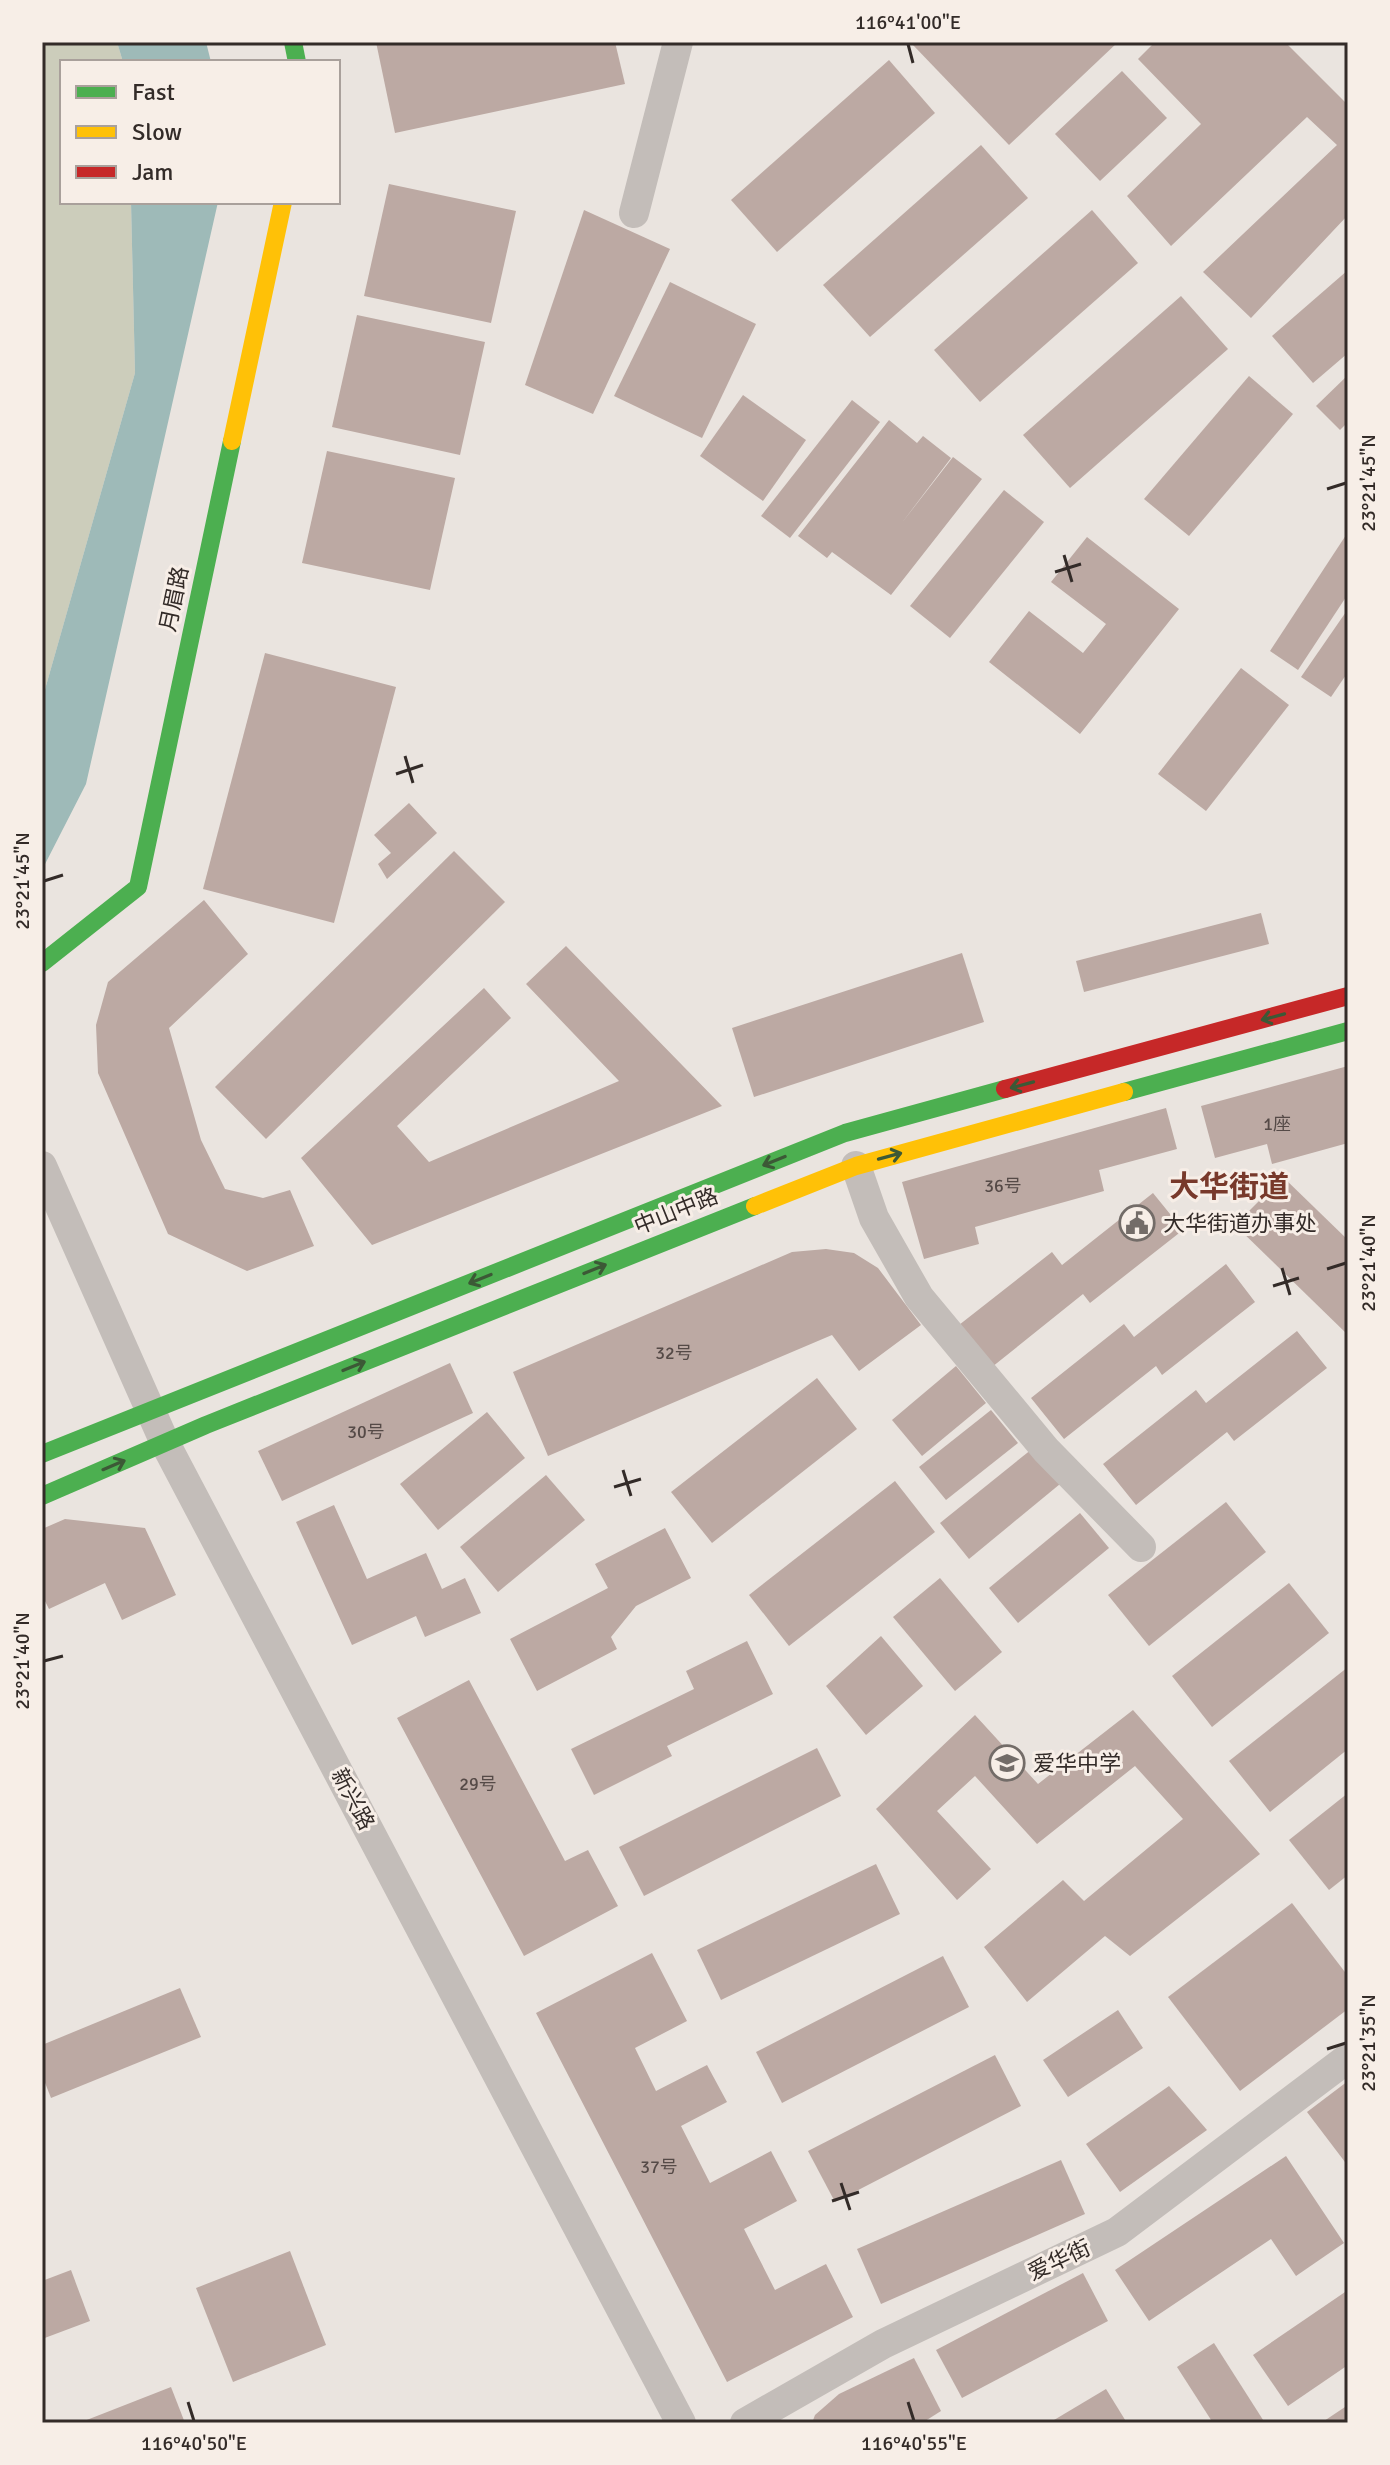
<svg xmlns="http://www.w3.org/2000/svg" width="1390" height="2465" font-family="Signika,'Noto Sans SC',sans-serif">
<rect width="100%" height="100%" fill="#eae4df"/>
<path fill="#cccdbb" d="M42,42H117L123,62H62V202H131L135,373L42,700Z"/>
<g fill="#9ebab8">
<path d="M117,42H206L211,62H123Z"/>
<path d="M131,202H218L86,784L42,870V700L135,373Z"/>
</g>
<g fill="#bca9a3">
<path d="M376,42H615L625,84L395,133Z"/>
<path d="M916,42H1118L1009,145L913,45Z"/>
<path d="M1155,42H1285L1348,105V215L1251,318L1203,272L1337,145L1307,117L1171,246L1127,196L1201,124L1138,59Z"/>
<path d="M889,60L935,113L777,252L731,200Z"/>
<path d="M1122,71L1167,118L1100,181L1055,134Z"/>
<path d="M981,145L1028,198L870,337L823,285Z"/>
<path d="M389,184L516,211L491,323L364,296Z"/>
<path d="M584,210L670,249L593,414L525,385Z"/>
<path d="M1092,210L1138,263L980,402L934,350Z"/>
<path d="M1348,270V353L1313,383L1272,336Z"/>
<path d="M670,282L756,324L702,438L614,396Z"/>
<path d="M1181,296L1228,349L1070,488L1023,435Z"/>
<path d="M357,315L485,342L460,455L332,427Z"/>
<path d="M1348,375V422L1340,430L1316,406Z"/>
<path d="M1249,376L1293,414L1189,536L1144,499Z"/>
<path d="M743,395L806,440L763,501L700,456Z"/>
<path d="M852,400L880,422L790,538L761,516Z"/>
<path d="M889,420L917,443L923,436L951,458L901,524L953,457L982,479L891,595L832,552L827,558L798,536Z"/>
<path d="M327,451L455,478L430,590L302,563Z"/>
<path d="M1004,490L1044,522L950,638L910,606Z"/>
<path d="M1348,532V594L1298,670L1270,651Z"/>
<path d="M1087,537L1179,609L1080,734L989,662L1029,611L1083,653L1106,624L1051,582Z"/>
<path d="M1348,609V672L1331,697L1301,677Z"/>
<path d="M265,653L396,687L334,923L203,889Z"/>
<path d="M1241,668L1289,705L1206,811L1158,774Z"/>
<path d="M409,803L437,833L387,879L378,864L391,853L374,835Z"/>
<path d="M454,851L505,902L266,1139L215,1087Z"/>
<path d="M204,900L248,954L169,1028L201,1140L225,1189L263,1198L290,1190L314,1246L247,1271L168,1234L98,1073L96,1025L108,982Z"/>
<path d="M1261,913L1269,944L1084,992L1076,961Z"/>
<path d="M566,946L722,1106L372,1245L301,1158L484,988L511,1018L397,1126L429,1162L619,1081L526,984Z"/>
<path d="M962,953L984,1022L754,1097L732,1028Z"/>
<path d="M1348,1066V1143L1272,1164L1267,1144L1215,1158L1201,1106Z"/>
<path d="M1166,1108L1177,1149L1099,1170L1104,1191L975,1227L979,1244L924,1259L902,1182Z"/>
<path d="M1283,1177L1348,1240V1335L1235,1225Z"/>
<path d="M1153,1193L1183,1230L1090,1303L1083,1294L992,1367L959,1325L1052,1252L1062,1265Z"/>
<path d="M826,1249L854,1253L878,1268L921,1325L859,1371L832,1335L548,1456L513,1372L792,1252Z"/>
<path d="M1226,1264L1255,1302L1162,1375L1156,1366L1064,1439L1031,1398L1124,1324L1134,1337Z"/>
<path d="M1297,1331L1327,1368L1234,1441L1227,1432L1136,1505L1103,1464L1196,1390L1206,1403Z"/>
<path d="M450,1363L473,1413L282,1501L258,1451Z"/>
<path d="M956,1366L986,1403L922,1456L892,1420Z"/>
<path d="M817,1378L857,1429L712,1543L671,1492Z"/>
<path d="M991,1410L1018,1443L946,1500L919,1467Z"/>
<path d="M487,1412L525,1458L438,1530L400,1484Z"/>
<path d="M1032,1449L1060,1484L969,1559L940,1523Z"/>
<path d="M546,1475L585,1520L498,1592L460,1547Z"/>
<path d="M895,1481L935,1532L789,1646L749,1595Z"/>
<path d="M1226,1502L1266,1552L1149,1646L1108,1595Z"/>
<path d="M334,1505L367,1579L426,1553L442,1589L465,1578L481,1613L425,1637L416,1616L352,1645L296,1522Z"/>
<path d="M1080,1513L1109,1548L1018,1623L989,1588Z"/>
<path d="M65,1519L145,1528L176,1595L122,1620L105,1583L49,1609L42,1595V1529Z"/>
<path d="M665,1528L691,1578L636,1606L611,1637L617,1649L537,1691L510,1639L608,1588L595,1564Z"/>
<path d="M940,1578L1002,1652L955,1691L893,1617Z"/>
<path d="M1289,1583L1329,1633L1212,1727L1172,1676Z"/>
<path d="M881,1636L923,1686L866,1735L826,1686Z"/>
<path d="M747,1641L773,1694L667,1746L672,1756L594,1795L571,1749L694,1689L686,1671Z"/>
<path d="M1348,1667V1749L1270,1812L1229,1761Z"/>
<path d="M469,1680L565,1861L588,1850L618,1906L524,1956L397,1718Z"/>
<path d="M1133,1710L1260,1854L1130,1956L1105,1936L1027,2002L984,1947L1063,1880L1084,1901L1183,1819L1135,1766L1037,1844L975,1776L937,1811L991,1869L957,1900L876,1809L975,1715L1038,1784Z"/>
<path d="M817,1748L841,1796L644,1896L619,1847Z"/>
<path d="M1348,1793V1875L1329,1890L1289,1840Z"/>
<path d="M876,1864L900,1914L721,2000L697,1950Z"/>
<path d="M1292,1903L1348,1976V2009L1240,2091L1168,1997Z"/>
<path d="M652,1953L687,2021L635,2048L656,2091L707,2065L727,2102L681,2126L710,2183L771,2151L797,2201L744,2229L775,2290L826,2264L853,2317L727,2382L536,2013Z"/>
<path d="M943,1956L969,2007L782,2103L756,2052Z"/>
<path d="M180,1988L201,2037L51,2098L42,2075V2045Z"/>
<path d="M1118,2010L1143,2048L1068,2097L1043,2060Z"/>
<path d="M995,2055L1021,2106L835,2202L808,2151Z"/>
<path d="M1348,2081V2166L1307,2112Z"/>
<path d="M1169,2086L1207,2130L1120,2192L1086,2144Z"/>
<path d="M1286,2156L1344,2243L1296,2276L1271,2239L1149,2321L1115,2270Z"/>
<path d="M1061,2160L1085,2214L881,2304L857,2249Z"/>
<path d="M290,2251L326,2345L233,2382L196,2288Z"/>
<path d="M71,2270L90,2321L42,2339V2281Z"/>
<path d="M1083,2273L1108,2321L962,2398L936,2350Z"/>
<path d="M1348,2290V2365L1288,2406L1253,2355Z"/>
<path d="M1214,2343L1265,2423H1213L1177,2367Z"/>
<path d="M914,2358L941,2411L922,2423H812L815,2415L839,2394Z"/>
<path d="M171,2387L185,2423H79Z"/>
<path d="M1106,2389L1127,2423H1049Z"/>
<path d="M1348,2405V2423H1321Z"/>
</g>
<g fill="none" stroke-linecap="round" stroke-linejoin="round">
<g stroke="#c3bdb9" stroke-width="30">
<path d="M634,213L678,42"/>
<path d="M42,1166L165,1443L681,2423"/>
<path d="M856,1166L874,1218L919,1297L1046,1450L1141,1547"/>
<path d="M745,2423L883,2344L1117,2232L1348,2058"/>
</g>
<g stroke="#4caf50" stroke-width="18">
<path d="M293,42L297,62"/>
<path d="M42,963L138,887L232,441"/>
<path d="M1124,1092L1348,1031"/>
<path d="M42,1454L845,1133L1005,1089"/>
<path d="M42,1496L206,1425L755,1206"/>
</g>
<g stroke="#ffc107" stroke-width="18">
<path d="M232,441L283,202"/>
<path d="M755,1206L856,1166L1124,1092"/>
</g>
<path stroke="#c62828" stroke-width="18" d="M1005,1089L1348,996"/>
</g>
<defs><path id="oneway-shaft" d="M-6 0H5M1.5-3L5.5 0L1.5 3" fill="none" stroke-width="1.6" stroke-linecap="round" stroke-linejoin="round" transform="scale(2)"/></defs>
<g stroke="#3c5936">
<use href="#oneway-shaft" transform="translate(1273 1017) rotate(165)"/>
<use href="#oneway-shaft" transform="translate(1022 1085) rotate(165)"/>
<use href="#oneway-shaft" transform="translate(890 1156) rotate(-15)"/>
<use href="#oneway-shaft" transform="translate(774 1161) rotate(158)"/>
<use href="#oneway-shaft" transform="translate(595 1269) rotate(-22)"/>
<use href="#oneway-shaft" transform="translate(480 1279) rotate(158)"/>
<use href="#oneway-shaft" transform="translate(354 1366) rotate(-22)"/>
<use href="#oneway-shaft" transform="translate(114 1465) rotate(-23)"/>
</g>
<path fill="none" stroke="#332b28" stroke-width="3" d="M908,44L913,63M1327,489L1346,483M1064,555L1072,582M1055,572L1081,564M405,756L413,783M396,774L423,765M44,881L63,875M1282,1268L1290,1295M1327,1269L1346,1263M1273,1286L1299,1278M623,1470L631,1496M614,1487L641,1479M44,1661L63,1656M1327,2049L1346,2043M841,2183L850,2210M832,2201L859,2192M188,2402L194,2421M908,2402L914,2421"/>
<defs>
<symbol id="civic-ring" viewBox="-11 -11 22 22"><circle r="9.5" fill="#f7eee7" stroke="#736c68" stroke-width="1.5"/><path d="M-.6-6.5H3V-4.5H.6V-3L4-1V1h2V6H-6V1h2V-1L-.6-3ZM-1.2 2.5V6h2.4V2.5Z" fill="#736c68"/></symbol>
<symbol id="school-ring" viewBox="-11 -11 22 22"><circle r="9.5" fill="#f7eee7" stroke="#736c68" stroke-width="1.5"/><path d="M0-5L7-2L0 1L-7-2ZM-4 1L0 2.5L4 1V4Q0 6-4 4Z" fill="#736c68"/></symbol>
</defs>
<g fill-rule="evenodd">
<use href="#civic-ring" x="1117" y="1203" width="40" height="40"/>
<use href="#school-ring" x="987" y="1743" width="40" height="40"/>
</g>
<g text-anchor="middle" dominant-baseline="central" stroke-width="6" stroke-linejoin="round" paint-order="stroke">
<g font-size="18" fill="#554a47">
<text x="1277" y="1124">1座</text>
<text x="1003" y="1186">36号</text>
<text x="674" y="1353">32号</text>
<text x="366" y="1432">30号</text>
<text x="478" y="1784">29号</text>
<text x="659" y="2167">37号</text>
</g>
<g font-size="22" fill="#332b28" stroke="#f7eee7">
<text transform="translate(174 599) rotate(-78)">月眉路</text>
<text transform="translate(676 1211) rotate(-22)">中山中路</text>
<text transform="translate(353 1799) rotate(62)">新兴路</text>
<text transform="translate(1059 2260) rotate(-25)">爱华街</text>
</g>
<g font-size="22" fill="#332b28" stroke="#f7eee7" text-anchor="start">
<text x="1163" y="1223">大华街道办事处</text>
<text x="1033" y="1763">爱华中学</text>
</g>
<g font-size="30" font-weight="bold" fill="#78392b" stroke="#f7eee7">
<text x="1229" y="1187">大华街道</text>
</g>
</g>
<rect width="1390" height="2465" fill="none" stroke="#f7eee7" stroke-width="88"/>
<rect x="60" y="60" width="280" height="144" fill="#f7eee7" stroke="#a9a09b" stroke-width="2"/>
<rect x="76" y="86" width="40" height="12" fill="#4caf50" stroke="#a9a09b" stroke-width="2"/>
<text x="132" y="100" font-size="24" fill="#332b28">Fast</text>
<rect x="76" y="126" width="40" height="12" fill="#ffc107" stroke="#a9a09b" stroke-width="2"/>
<text x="132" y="140" font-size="24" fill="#332b28">Slow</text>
<rect x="76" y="166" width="40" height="12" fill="#c62828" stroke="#a9a09b" stroke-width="2"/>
<text x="132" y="180" font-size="24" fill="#332b28">Jam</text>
<rect x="44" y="44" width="1302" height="2377" fill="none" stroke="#332b28" stroke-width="3"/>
<g font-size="20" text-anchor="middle" fill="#332b28">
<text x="908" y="29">116°41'00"E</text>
<text transform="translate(1368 483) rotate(-90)" y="7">23°21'45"N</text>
<text transform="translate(22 881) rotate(-90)" y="7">23°21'45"N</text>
<text transform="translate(1368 1263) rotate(-90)" y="7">23°21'40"N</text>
<text transform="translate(22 1661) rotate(-90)" y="7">23°21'40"N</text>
<text transform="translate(1368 2043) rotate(-90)" y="7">23°21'35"N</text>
<text x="194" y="2450">116°40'50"E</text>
<text x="914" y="2450">116°40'55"E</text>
</g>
</svg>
